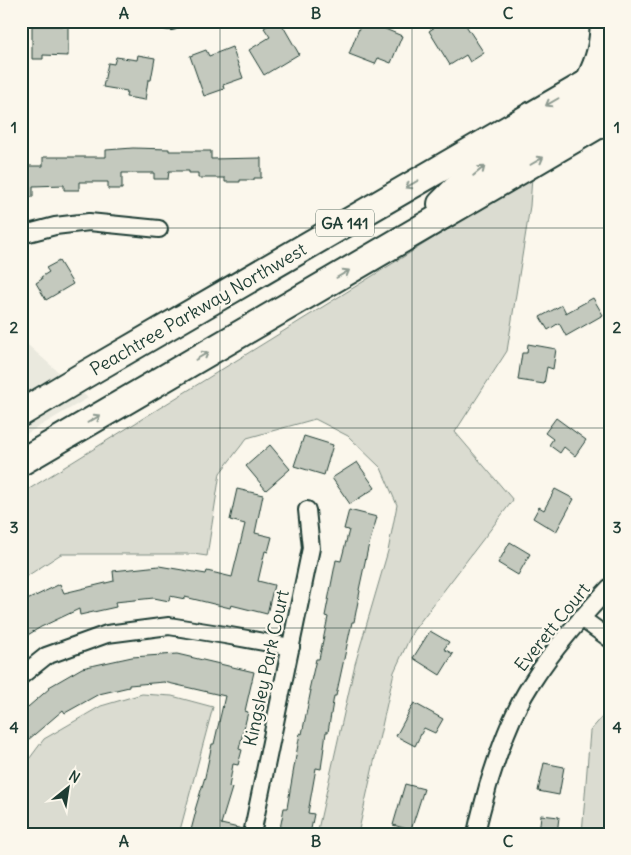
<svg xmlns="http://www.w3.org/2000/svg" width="631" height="855" font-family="Delius,sans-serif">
<rect width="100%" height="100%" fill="#fbf7ec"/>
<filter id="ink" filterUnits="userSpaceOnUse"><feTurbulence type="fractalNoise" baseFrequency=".02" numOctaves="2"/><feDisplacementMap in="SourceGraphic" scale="10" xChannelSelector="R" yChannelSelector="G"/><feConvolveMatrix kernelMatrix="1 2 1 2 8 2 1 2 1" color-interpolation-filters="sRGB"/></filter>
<g filter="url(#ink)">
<path fill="#eae9de" d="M21,339L88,398L21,437Z"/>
<g fill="#dbdcd1" stroke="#7d8c82">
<path d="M532,177L530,206L507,351L455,432L513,500L413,631L394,672L358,834H317L355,664L388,551L397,505L381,468L348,436L315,419L247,438L220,473L207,556L193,554H61L21,580V494Z"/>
<path d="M142,694L172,696L213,707L179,834H21V770L44,739L101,706Z"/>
<path d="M610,708V834H582L590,731Z"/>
</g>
<g fill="#c4c9be" stroke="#1f3d34">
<path d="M275,21H280L299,54L264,75L249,50L270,37L264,28Z"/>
<path d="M362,21H379L378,26L402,36L391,63L378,58L375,64L349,54Z"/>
<path d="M444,21H463L484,53L470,62L466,55L450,65L429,31Z"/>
<path d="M32,26H68V56L43,55V59H32Z"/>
<path d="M232,47L243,78L223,85L224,89L204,96L190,56L206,50L209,56Z"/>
<path d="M138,55L155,58L151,80H148L145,100L126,97L127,91L103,87L108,63L114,64L116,57L137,60Z"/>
<path d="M133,148L169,149V151H211V159L261,158V178H254V180H240V182H225V178H198V173H189V171H169L168,179H154V173H122V189H108V182H79V190H64V185L33,186V197H21V166H43V157H106V150Z"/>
<path d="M59,261L73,284L46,300L36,283L42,279L41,277L49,272L46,268Z"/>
<path d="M593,298L603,315L566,336L559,323L548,330L540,317L562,305L566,313Z"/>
<path d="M528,344L556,349L553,369L547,367L544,384L518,380L522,353H527Z"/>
<path d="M556,418L586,440L575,456L564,447L560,453L549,445L553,439L545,433Z"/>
<path d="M304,436L333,445L324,475L294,466Z"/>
<path d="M270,445L290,469L266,490L246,466Z"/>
<path d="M357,462L375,488L350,504L332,478Z"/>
<path d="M237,489L263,495L255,533L272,537L268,552L265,551L258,581L274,585L267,614L231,605L230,608L185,597V599L170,596L169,601L154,598L115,602L116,607L80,615L79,609L41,627L21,639V603L60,584L64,593L114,581L113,571L159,566L206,574L207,571L232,577L245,524L230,520Z"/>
<path d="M555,489L574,499L556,532L533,518L539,507L544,510Z"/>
<path d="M349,510L377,517L368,548L359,590L360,591L354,622H352L336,696H334L328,732H326L321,769L316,768L308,813L314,814L310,834H279L284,808H287L300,733L302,734L311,690H309L316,659H319L328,617L325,616L336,560L341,561L349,530L344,529Z"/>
<path d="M510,542L530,554L518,575L498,563Z"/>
<path d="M430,631L449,642L444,649L453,654L440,675L413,658Z"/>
<path d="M177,654L254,672L245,711L248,712L239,749L242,750L238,765L233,764L229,787L232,788L221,824L243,829L242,834H190L196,811L195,810L205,777L212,744H214L225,696L164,682L129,685V687L99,694L65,713L63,710L21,746V713L50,688L49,687L82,668L132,657Z"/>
<path d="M414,703L443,719L435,733L424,728L415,746L396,736Z"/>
<path d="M544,763L564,767L559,795L538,791Z"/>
<path d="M405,784L424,789L411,830L393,825Z"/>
<path d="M541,815L559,817L557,834H539Z"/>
</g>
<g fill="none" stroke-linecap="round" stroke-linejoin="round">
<defs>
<g id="minor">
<path d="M168,21H172"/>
<path d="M21,235L55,226L89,222L159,229"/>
<path d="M581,618L610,639"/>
<path d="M21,676L46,656L107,634L169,626L225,635L291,647"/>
<path d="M252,834L311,548L307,510"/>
<path d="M476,834C479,817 484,802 488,786C499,751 511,715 531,684C553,649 581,618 610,587"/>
</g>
<g id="trunk">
<path d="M589,81C600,59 603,46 604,21"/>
<path d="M441,204L456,189L501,154L610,90"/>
<path d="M21,413L81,377L610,70"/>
<path d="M21,462L610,118"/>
</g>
</defs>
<use href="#minor" stroke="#1f3d34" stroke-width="20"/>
<use href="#trunk" stroke="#1f3d34" stroke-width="30"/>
<use href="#minor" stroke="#fbf7ec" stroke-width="16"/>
<use href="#trunk" stroke="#fbf7ec" stroke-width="26"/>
</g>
<defs><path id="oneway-shaft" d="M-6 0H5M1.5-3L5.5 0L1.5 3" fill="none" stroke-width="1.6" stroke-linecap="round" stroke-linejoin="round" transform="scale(1.25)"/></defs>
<g stroke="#8d9a90">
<use href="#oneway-shaft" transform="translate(552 102) rotate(150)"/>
<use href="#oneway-shaft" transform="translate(537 161) rotate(-30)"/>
<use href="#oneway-shaft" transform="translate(479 171) rotate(-39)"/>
<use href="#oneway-shaft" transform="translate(412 184) rotate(150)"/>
<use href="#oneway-shaft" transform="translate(343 274) rotate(-30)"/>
<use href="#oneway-shaft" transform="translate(202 356) rotate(-30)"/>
<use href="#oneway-shaft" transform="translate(94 419) rotate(-30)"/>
</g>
</g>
<path fill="none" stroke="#1f3d34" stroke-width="1" stroke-opacity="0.55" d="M220,21V834M412,21V834M21,228H610M21,428H610M21,628H610"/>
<g text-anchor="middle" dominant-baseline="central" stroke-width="4.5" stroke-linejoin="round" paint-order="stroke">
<rect fill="#fbf7ec" stroke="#61756b" stroke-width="1" x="316" y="209.5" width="58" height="27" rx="4"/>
<g font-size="16" font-weight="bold" fill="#1f3d34">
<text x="345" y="223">GA 141</text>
</g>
<g font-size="18" fill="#1f3d34" stroke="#fbf7ec">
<text transform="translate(198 309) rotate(-30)">Peachtree Parkway Northwest</text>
<text transform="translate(552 627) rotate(-51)">Everett Court</text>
<text transform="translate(266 668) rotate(-78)">Kingsley Park Court</text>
</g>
</g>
<rect width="631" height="855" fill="none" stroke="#fbf7ec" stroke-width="55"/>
<g transform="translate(68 788) rotate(30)" stroke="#fbf7ec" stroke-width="4" paint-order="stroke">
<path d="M0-4L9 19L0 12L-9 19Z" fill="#1f3d34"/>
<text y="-8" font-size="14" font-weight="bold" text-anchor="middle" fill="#1f3d34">N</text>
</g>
<rect x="28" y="28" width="576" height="800" fill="none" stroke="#1f3d34" stroke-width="2"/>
<g font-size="16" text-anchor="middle" font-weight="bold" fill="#1f3d34">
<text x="124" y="19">A</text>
<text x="316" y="19">B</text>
<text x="508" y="19">C</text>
<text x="14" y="133">1</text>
<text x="617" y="133">1</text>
<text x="14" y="333">2</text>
<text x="617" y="333">2</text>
<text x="14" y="533">3</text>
<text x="617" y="533">3</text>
<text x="14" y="733">4</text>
<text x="617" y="733">4</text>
<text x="124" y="847">A</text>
<text x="316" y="847">B</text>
<text x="508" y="847">C</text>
</g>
</svg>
